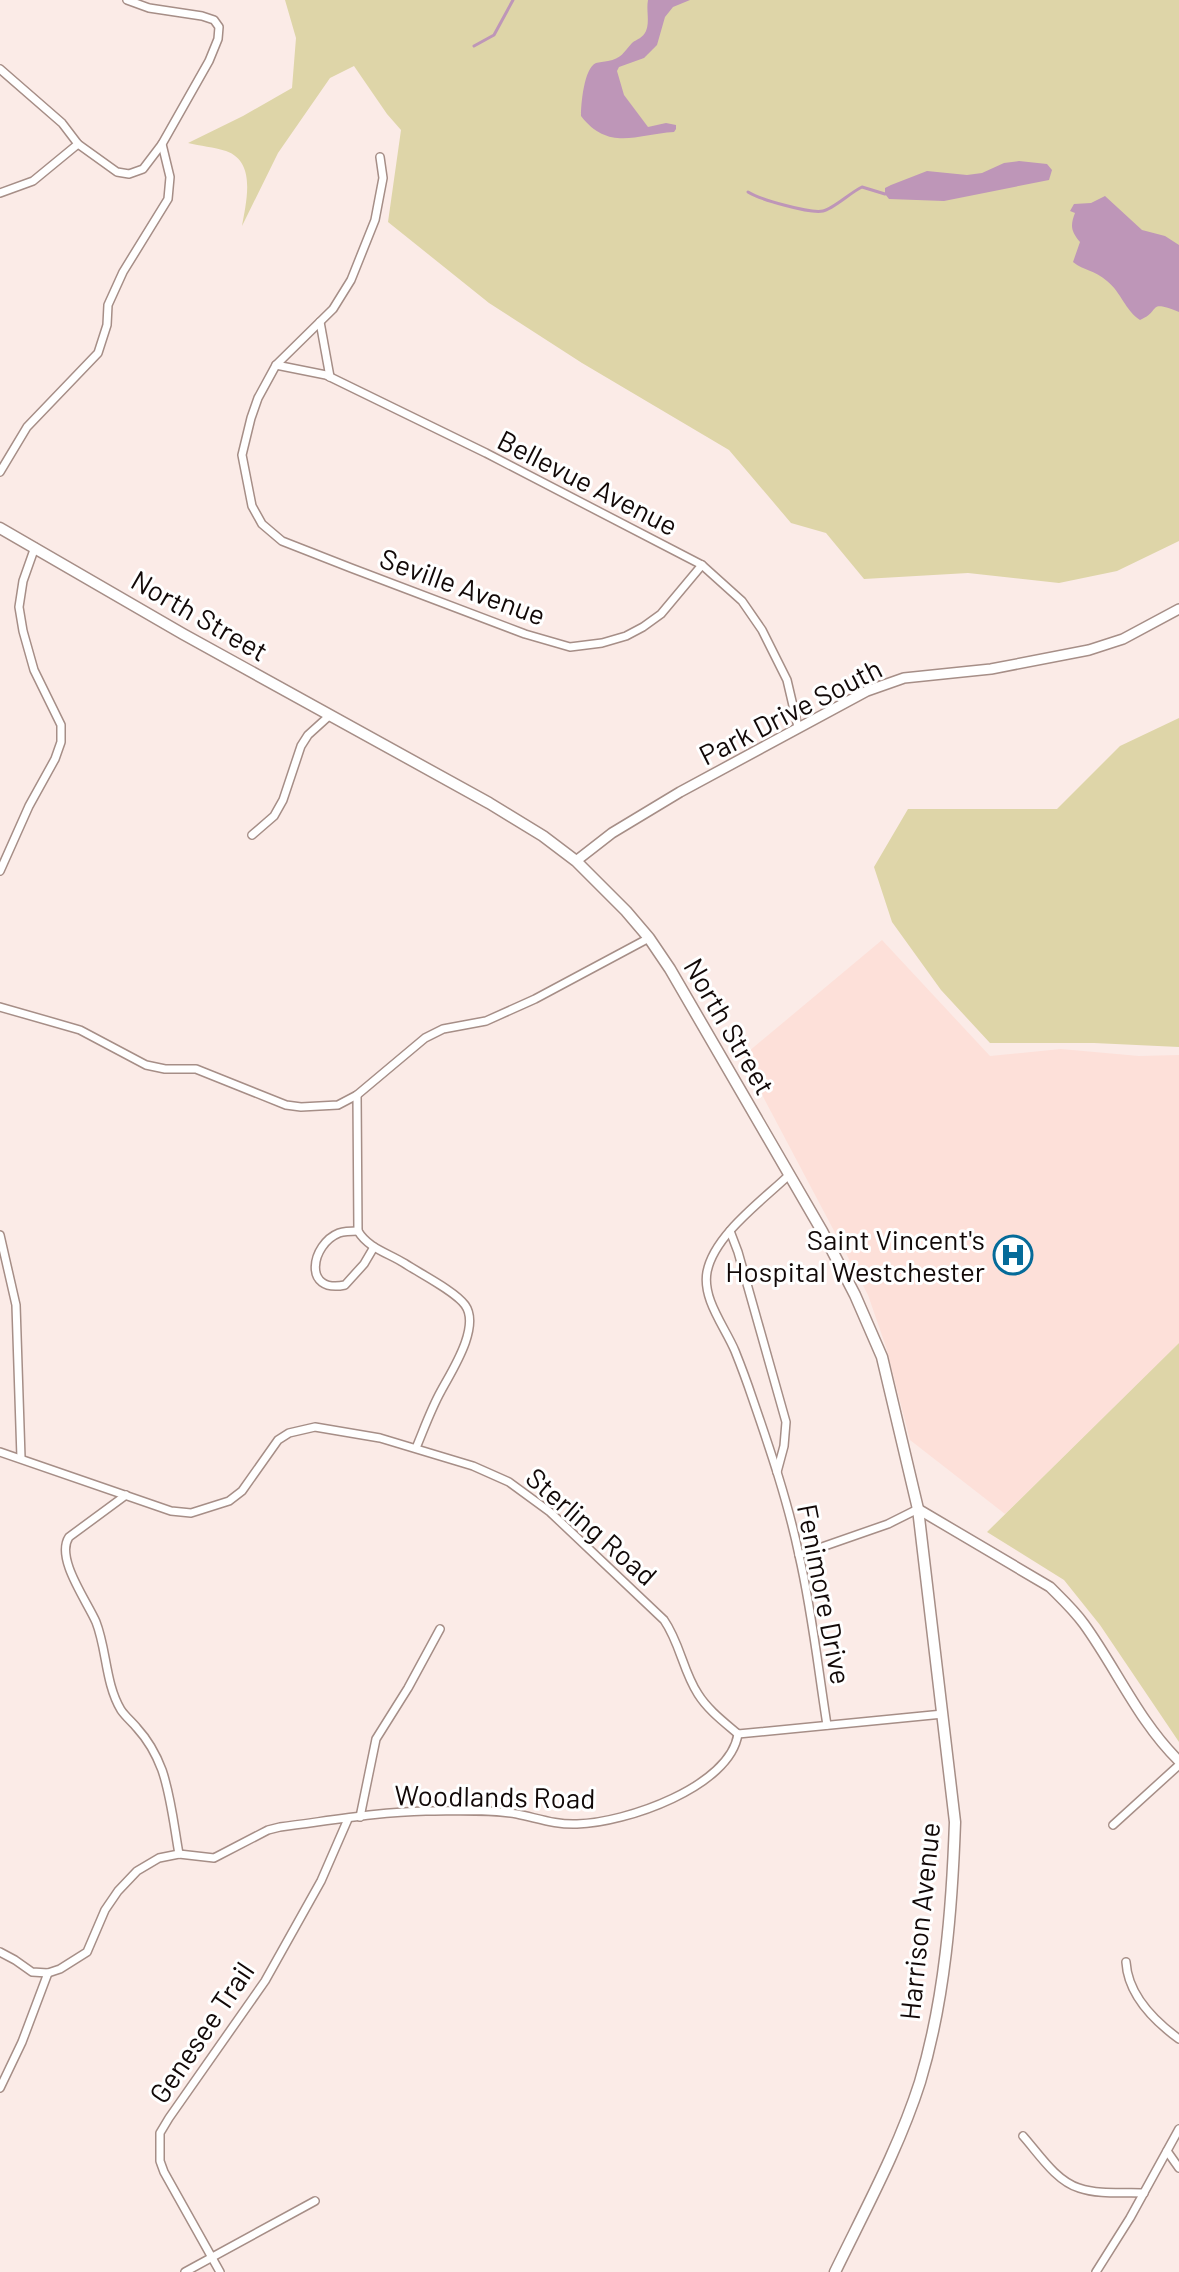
<svg xmlns="http://www.w3.org/2000/svg" width="1179" height="2272" font-family="Barlow,sans-serif">
<rect width="100%" height="100%" fill="#fbebe7"/>
<path fill="#fde0d9" d="M882,940L990,1056L1061,1049L1139,1056L1179,1055V1343L1005,1514L910,1440L886,1347L868,1295L742,1057Z"/>
<g fill="#ded5a8">
<path d="M285,0H1179V541L1117,571L1059,583L968,573L864,579L826,533L791,523L729,450L582,363L489,303L388,222L401,130L387,114L354,66L330,78L278,153L242,226C246,202 257,162 226,151C214,147 200,146 188,143L243,116L292,88L296,38Z"/>
<path d="M1179,718V1047L1094,1043H990L941,990L892,922L874,867L908,809H1057L1120,746Z"/>
<path d="M1179,1343V1742L1100,1625L1064,1580L987,1532Z"/>
</g>
<g fill="#be96b8">
<path d="M648,0H690L673,7L665,17L657,45L644,58L619,67L617,71L624,95L648,127L666,123L676,125V129L674,132C637,134 609,152 581,116C581,104 584,68 596,63C599,62 604,62 608,61C621,59 624,52 632,43C637,39 643,38 646,31C650,22 646,10 648,0Z"/>
<path d="M1019,161L1047,164L1052,170L1049,180L944,201L889,199L885,194V188L891,185L927,171L967,175L982,173L1004,163Z"/>
<path d="M1105,196L1142,230L1165,236L1179,245V312C1146,299 1162,311 1140,320C1125,310 1121,292 1107,281C1095,270 1084,271 1073,262L1080,242C1071,231 1070,226 1075,213L1070,211L1074,204L1091,203Z"/>
</g>
<g fill="none" stroke-linecap="round" stroke-linejoin="round">
<g stroke="#be96b8" stroke-width="3">
<path d="M474,46L494,35L513,0"/>
<path d="M748,192C759,199 810,214 823,211C833,209 851,192 862,187L885,194"/>
</g>
<defs>
<g id="minor">
<path d="M0,69L62,123L78,144L117,172L129,174L143,169L162,144"/>
<path d="M380,157L383,178L375,220L351,280L333,309L276,365L258,398L251,418L242,455L252,506L262,524L282,541L351,568L525,634L570,647L602,643L626,636L643,627L661,614L702,565"/>
<path d="M0,193L33,181L78,144"/>
<path d="M320,322L330,377"/>
<path d="M276,365L326,375L486,453L702,565L742,601L762,630L787,680L798,727"/>
<path d="M0,472L27,427L98,353L107,325L108,305L123,272L168,199L170,177L162,144L209,61L218,39L219,27L214,20L202,16L149,8L127,0"/>
<path d="M252,835L274,816L283,800L301,746L308,735L329,716"/>
<path d="M0,871L29,806L55,759L61,742V725L34,670L23,631L19,607L23,581L35,547"/>
<path d="M0,1007L80,1030L146,1065L165,1069H196L286,1105L301,1107L338,1105L357,1095L425,1038L443,1029L486,1021L535,999L649,938"/>
<path d="M357,1095L358,1231C368,1248 388,1253 404,1263C419,1273 455,1291 465,1305C481,1327 451,1372 441,1391C431,1409 424,1429 416,1448"/>
<path d="M789,1175C763,1200 714,1235 707,1272C702,1299 725,1327 735,1351C741,1366 747,1382 752,1397C770,1449 788,1502 799,1555C812,1611 818,1668 827,1725"/>
<path d="M358,1231C352,1231 345,1231 339,1233C311,1244 302,1294 345,1285L364,1264L374,1247"/>
<path d="M730,1231L738,1252L786,1422L784,1446L777,1472"/>
<path d="M0,1235L16,1305L21,1458"/>
<path d="M0,1452L171,1511L191,1513L229,1501L242,1491L278,1440L289,1433L315,1427L380,1438L473,1466L509,1482L550,1512L664,1620C680,1643 683,1671 698,1694C708,1710 724,1722 738,1734L943,1714"/>
<path d="M126,1495L69,1537C55,1558 87,1601 96,1622C107,1650 105,1683 121,1710C125,1716 132,1722 137,1728C148,1740 156,1754 162,1770C171,1796 174,1826 179,1854"/>
<path d="M799,1555L888,1524L918,1509"/>
<path d="M360,1817L376,1739L408,1688L440,1629"/>
<path d="M1113,1825L1179,1765"/>
<path d="M0,1952L15,1960L32,1972L48,1973L60,1969L87,1952L105,1910L118,1891L137,1871L159,1858L179,1854L214,1858L268,1830L280,1827C328,1821 377,1812 426,1811C456,1811 488,1809 517,1814C537,1818 556,1825 577,1824C625,1823 730,1787 738,1734"/>
<path d="M1126,1962C1128,1995 1153,2020 1179,2039"/>
<path d="M0,2088L22,2042L48,1973"/>
<path d="M1023,2136C1039,2154 1056,2181 1079,2188C1099,2195 1124,2192 1144,2193"/>
<path d="M1167,2151L1179,2168"/>
<path d="M185,2272L315,2201"/>
<path d="M220,2272L164,2172L160,2161V2133L169,2118L265,1981L321,1881L348,1819"/>
<path d="M1096,2272L1130,2218L1179,2129"/>
</g>
<g id="tertiary">
<path d="M576,861L612,833L680,792L867,691L904,678L991,669L1089,650L1123,639L1179,609"/>
<path d="M918,1509L1050,1587C1062,1599 1074,1610 1084,1624C1116,1668 1139,1722 1179,1761"/>
</g>
<path id="secondary" d="M0,528L183,634L489,803L543,836L576,861L626,911L649,938L670,969L822,1231L855,1295L882,1357L918,1509L955,1822C952,1908 945,1999 920,2082C899,2148 865,2210 835,2272"/>
</defs>
<use href="#minor" stroke="#a68e87" stroke-width="10"/>
<use href="#tertiary" stroke="#a68e87" stroke-width="12"/>
<use href="#secondary" stroke="#a68e87" stroke-width="13"/>
<use href="#minor" stroke="#fff" stroke-width="7"/>
<use href="#tertiary" stroke="#fff" stroke-width="9"/>
<use href="#secondary" stroke="#fff" stroke-width="10"/>
</g>
<defs>
<symbol id="hospital-ring" viewBox="-11 -11 22 22"><circle r="9.5" fill="#fff" stroke="#056b99" stroke-width="1.5"/><path d="M-5-5h3v3.5h4V-5h3V5h-3V1.5h-4V5h-3Z" fill="#056b99"/></symbol>
</defs>
<g fill-rule="evenodd">
<use href="#hospital-ring" x="991" y="1233" width="44" height="44"/>
</g>
<g text-anchor="middle" dominant-baseline="central" stroke-width="6" stroke-linejoin="round" paint-order="stroke">
<g font-size="28" fill="#120908" stroke="#fff">
<text transform="translate(588 482) rotate(27)">Bellevue Avenue</text>
<text transform="translate(463 586) rotate(20)">Seville Avenue</text>
<text transform="translate(200 615) rotate(30)">North Street</text>
<text transform="translate(790 711) rotate(-27)">Park Drive South</text>
<text transform="translate(730 1026) rotate(60)">North Street</text>
<text transform="translate(592 1526) rotate(41)">Sterling Road</text>
<text transform="translate(825 1594) rotate(79)">Fenimore Drive</text>
<text transform="translate(495 1796) rotate(1)">Woodlands Road</text>
<text transform="translate(919 1921) rotate(-84)">Harrison Avenue</text>
<text transform="translate(201 2032) rotate(-56)">Genesee Trail</text>
</g>
<g font-size="28" fill="#120908" stroke="#fff" text-anchor="end">
<text x="985" y="1239">Saint Vincent's<tspan x="985" dy="32">Hospital Westchester</tspan></text>
</g>
</g>
</svg>
